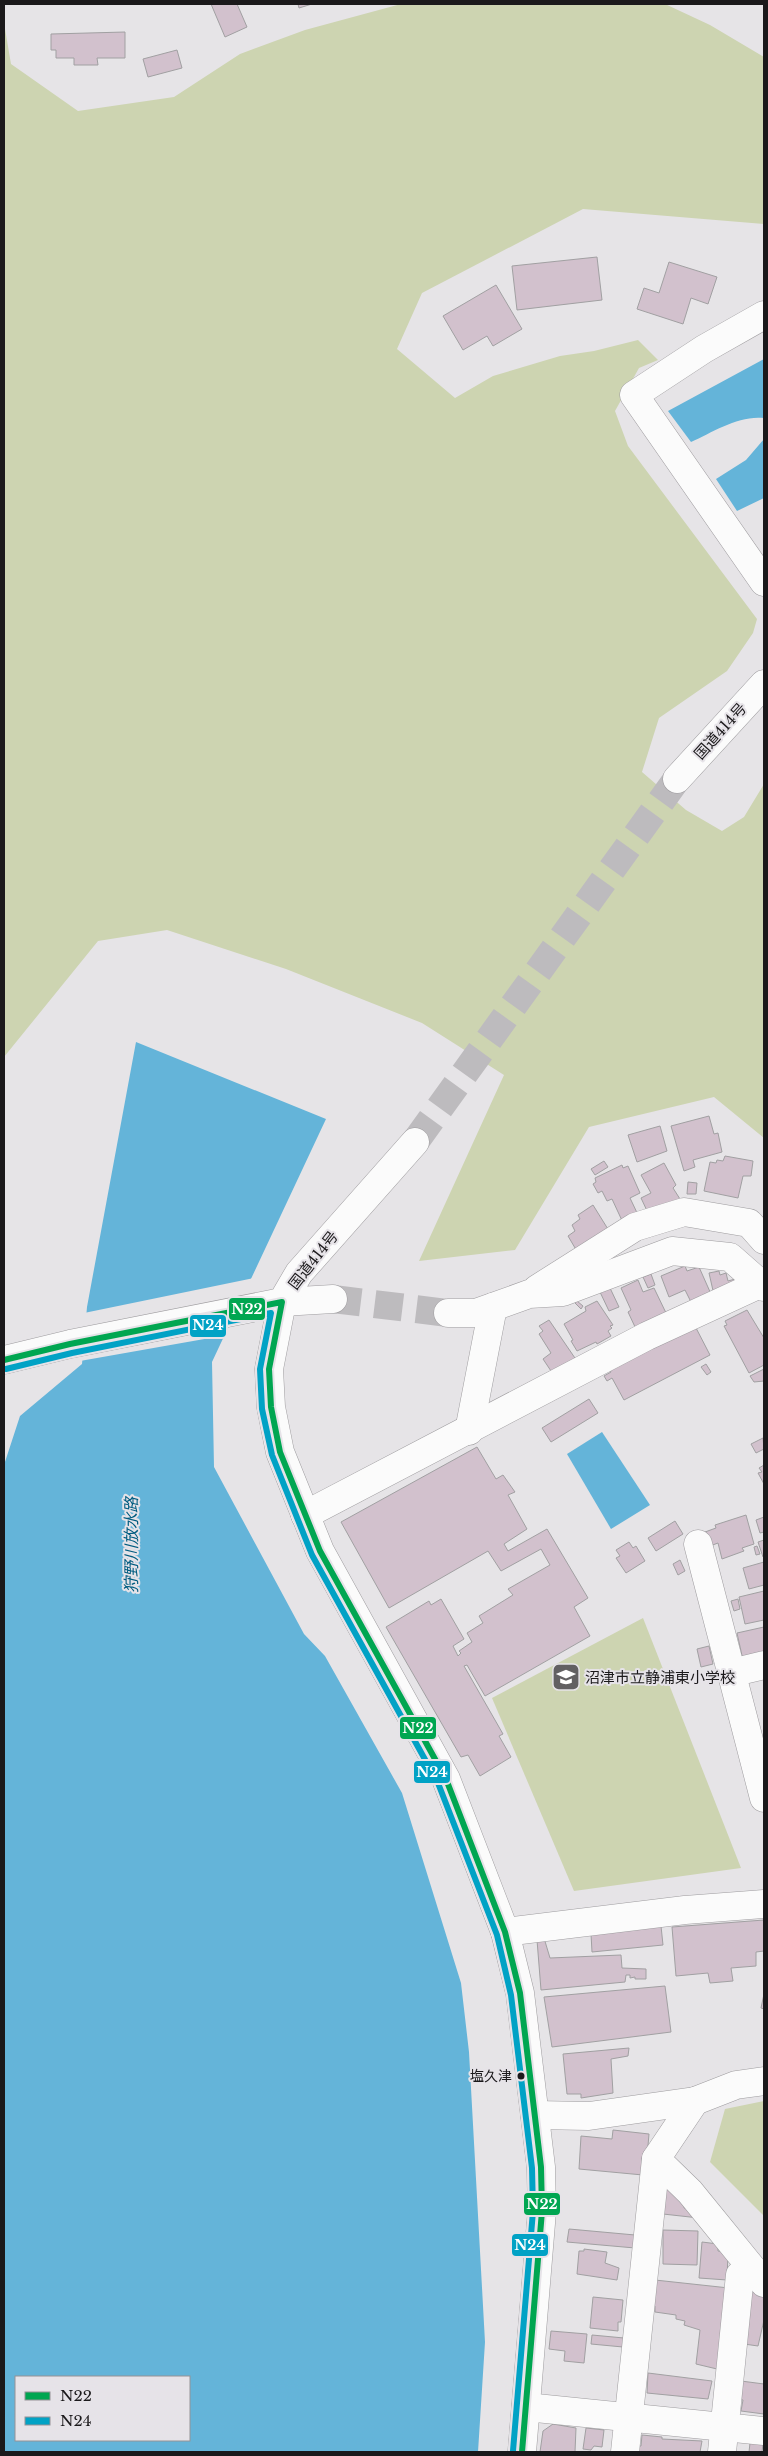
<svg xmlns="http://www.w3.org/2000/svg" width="768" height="2456" font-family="'Libre Baskerville','Noto Sans JP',serif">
<rect width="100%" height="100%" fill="#e6e4e7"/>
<g fill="#cdd4b1">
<path d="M401,4H665L710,25L764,57V224L583,209L422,293L397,349L455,398L493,376L560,356L594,351L638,340L658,360L639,368L615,411L628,446L757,619L753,633L727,671L659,718L642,772L686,810L722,831L744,817L764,784V1138L714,1097L589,1127L515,1250L419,1261L504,1075L422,1023L286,969L167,930L98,941L4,1057V23L11,64L78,111L174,97L240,54L305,30Z"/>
<path d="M643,1618L741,1868L574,1891L492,1698Z"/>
<path d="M764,2101V2216L710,2162L725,2109Z"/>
</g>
<g fill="#64b4d9" fill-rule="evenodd">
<path d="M764,359V418C739,415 713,432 691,442L668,411Z"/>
<path d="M764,439V498L737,511L716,479L746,460Z"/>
<path d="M136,1042L326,1119L212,1362L214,1467L304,1634L325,1656L402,1793L461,1983L469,2052L485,2342L478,2452H4V1465L20,1416L82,1364L87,1307ZM16,2377H189V2440H16Z"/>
<path d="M602,1432L650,1505L611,1529L567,1454Z"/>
</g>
<path fill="#e6e4e7" d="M254,1278L227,1335L80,1361L84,1313Z"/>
<g fill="#d2c1cd" stroke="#a1a0a2">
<path d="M211,4H237L247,27L225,37Z"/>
<path d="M298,4H312L299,8Z"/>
<path d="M125,32V58H97L98,65H74V58H56V50H51V34Z"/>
<path d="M177,50L182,68L148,77L143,59Z"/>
<path d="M597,257L602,300L517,310L512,266Z"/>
<path d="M669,262L717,277L708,304L691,298L683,324L637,309L644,288L659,293Z"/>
<path d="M496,285L522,329L493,346L487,336L463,350L443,316Z"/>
<path d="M709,1116L714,1134L718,1133L722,1152L693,1160L695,1167L684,1171L671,1126Z"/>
<path d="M660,1126L667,1151L637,1162L628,1135Z"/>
<path d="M725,1156L753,1161L751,1176H743L738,1198L704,1191L710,1162L716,1163L717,1160L723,1161Z"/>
<path d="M604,1161L608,1167L595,1175L591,1169Z"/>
<path d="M664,1163L676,1185L673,1188L680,1199L649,1215L641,1198L651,1193L641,1175Z"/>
<path d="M622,1165L623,1168L628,1166L640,1193L630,1198L640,1219L625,1227L612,1199L607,1201L602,1191L598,1193L593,1184L596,1182L595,1178Z"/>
<path d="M688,1182L697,1183L696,1194H687Z"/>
<path d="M593,1205L611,1234L578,1253L568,1236L575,1231L572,1225L580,1219L578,1215Z"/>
<path d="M685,1266L687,1271L699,1267L711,1294L691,1302L685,1290L669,1297L661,1276Z"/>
<path d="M719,1271L720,1275L726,1273L728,1281L735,1279L738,1286L714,1295L709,1273Z"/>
<path d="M651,1274L655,1285L648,1288L643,1277Z"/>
<path d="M638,1280L643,1292L654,1288L667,1315L636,1329L628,1312L631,1310L621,1288Z"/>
<path d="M610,1288L619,1307L609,1311L600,1292Z"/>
<path d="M577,1301L583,1306L581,1309L575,1303Z"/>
<path d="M597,1301L613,1325L610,1326L612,1328L608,1331L611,1336L597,1344L596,1342L577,1351L571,1341L573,1340L564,1324L586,1311L585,1307Z"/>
<path d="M747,1310L764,1338V1365L749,1373L724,1326L727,1325L725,1321Z"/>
<path d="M549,1320L577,1361L553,1374L543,1359L551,1353L539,1334L543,1331L539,1326Z"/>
<path d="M695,1326L710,1355L624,1400L612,1378L607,1381L604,1376L611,1372L610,1370Z"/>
<path d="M706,1364L711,1372L707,1375L701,1367Z"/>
<path d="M764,1369V1381L754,1382L750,1376Z"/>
<path d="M589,1399L598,1413L551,1442L542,1428Z"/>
<path d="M763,1438L764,1449L756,1453L751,1444Z"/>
<path d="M477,1447L496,1479L503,1475L515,1492L508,1495L527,1529L504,1544L508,1551L547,1529L588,1598L574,1607L590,1636L485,1696L467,1665L464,1666L503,1734L499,1736L511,1757L480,1776L468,1755L461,1757L386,1627L429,1601L431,1605L441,1599L464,1639L453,1646L458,1656L461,1653L459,1651L472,1642L467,1633L483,1623L479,1616L513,1595L508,1589L550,1565L541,1549L501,1571L488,1551L389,1608L341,1522Z"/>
<path d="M764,1465V1484L758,1473L762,1472L759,1468Z"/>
<path d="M746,1515L754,1544L742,1548L744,1551L722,1559L718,1543L710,1546L705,1532L716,1528L715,1525Z"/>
<path d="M764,1517V1532L760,1533L756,1520Z"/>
<path d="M675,1521L683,1534L656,1551L648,1538Z"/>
<path d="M764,1540V1556L763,1557L758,1542Z"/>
<path d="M629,1542L633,1548L636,1546L645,1561L626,1573L616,1558L620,1556L616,1550Z"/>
<path d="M757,1546L760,1554L756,1555L754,1547Z"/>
<path d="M680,1560L685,1571L678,1575L673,1564Z"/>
<path d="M764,1562V1585L749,1589L743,1568Z"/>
<path d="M764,1591V1620L745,1624L739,1597Z"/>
<path d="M738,1599L740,1609L734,1611L731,1601Z"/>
<path d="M764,1627V1655L743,1660L737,1633Z"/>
<path d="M709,1646L713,1664L701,1667L697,1649Z"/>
<path d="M764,1920V1951L756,1952V1966L731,1968L733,1981L710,1983L708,1973L676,1976L672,1927Z"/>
<path d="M661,1926L663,1945L592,1952L591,1934Z"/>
<path d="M544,1938L550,1958L621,1955L622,1968L646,1969V1979H635V1977L630,1978V1975H626L625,1982L541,1990L537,1940Z"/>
<path d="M665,1986L671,2032L552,2047L544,1997Z"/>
<path d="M764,1994V2009L761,2008Z"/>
<path d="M629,2048L628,2056L611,2059L613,2093L581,2098V2094H567L563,2054Z"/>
<path d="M613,2130L649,2134L647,2157L643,2175L579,2169L581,2136L612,2139Z"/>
<path d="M666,2181L685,2199L684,2208L694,2210L699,2218L663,2214Z"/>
<path d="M569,2229L635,2235V2248L567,2242Z"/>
<path d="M663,2230L698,2231L697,2265L663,2264Z"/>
<path d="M702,2242L718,2244V2251L728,2252L727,2280L699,2278Z"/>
<path d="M584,2249L607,2252L605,2263L619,2268L617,2280L577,2274L579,2251H584Z"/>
<path d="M655,2280L729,2288L721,2367L717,2366V2369L696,2364L700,2330L684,2325L685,2321L676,2319V2315L655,2312V2306L651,2304Z"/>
<path d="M752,2280L764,2288V2320L758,2346L744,2344Z"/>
<path d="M593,2297L623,2300L621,2322H618V2331L590,2328Z"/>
<path d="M551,2331L587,2334L584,2363L564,2361L565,2351L549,2349Z"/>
<path d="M592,2335L624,2338L623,2347L591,2344Z"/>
<path d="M648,2373L712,2381L708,2399L647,2393Z"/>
<path d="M741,2381L764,2384V2414L741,2411L743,2400L738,2399Z"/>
<path d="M553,2424L576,2428L575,2452H540L543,2431Z"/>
<path d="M586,2428L604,2430L602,2447L594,2446L591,2450L583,2449Z"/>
<path d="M642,2435L662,2437V2439L702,2441L700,2452H636L637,2446H641Z"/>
<path d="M750,2443L763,2444L762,2452H749Z"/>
</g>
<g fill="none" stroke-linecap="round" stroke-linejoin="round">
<path stroke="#bdbbbe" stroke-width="28" stroke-dasharray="28 14" stroke-linecap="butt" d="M333,1299L448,1313"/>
<path stroke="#bdbbbe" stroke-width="28" stroke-dasharray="28 14" stroke-linecap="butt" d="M415,1142L677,779"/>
<defs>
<g id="minor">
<path d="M764,315L704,349L634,395L764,582"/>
<path d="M537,1289L635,1227L684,1212L749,1223L764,1240"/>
<path d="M282,1302L333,1299"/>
<path d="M448,1313H476L529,1294L563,1292L672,1251L730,1257L764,1287"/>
<path d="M469,1431L493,1307"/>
<path d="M305,1515L647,1336L762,1283"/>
<path d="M698,1544L764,1798"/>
<path d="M731,1673L764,1665"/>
<path d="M505,1932L685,1910L764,1904"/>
<path d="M535,2115L589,2116L695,2101L736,2085L764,2081"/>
<path d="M656,2159L690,2192L764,2283"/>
<path d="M526,2407L764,2431"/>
<path d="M625,2452L656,2159L695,2101"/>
<path d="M722,2452L740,2275L755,2274"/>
</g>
<path id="primary" d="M282,1302L269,1369L271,1407L280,1452L320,1551L446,1779L505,1932L520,1993L541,2167L542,2211L522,2452"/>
<g id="trunk">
<path d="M677,779L764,684"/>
<path d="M4,1360L70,1344L282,1302L299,1273L415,1142"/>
</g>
</defs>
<use href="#minor" stroke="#9e9c9f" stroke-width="29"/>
<use href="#primary" stroke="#9e9c9f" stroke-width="29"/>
<use href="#trunk" stroke="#9e9c9f" stroke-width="29"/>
<use href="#minor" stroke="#fbfbfb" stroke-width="28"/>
<use href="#primary" stroke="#fbfbfb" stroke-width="28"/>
<use href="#trunk" stroke="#fbfbfb" stroke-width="28"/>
<defs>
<path id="bus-1" d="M4,1360L70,1344L282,1302L269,1369L271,1407L280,1452L320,1551L446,1779L505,1932L520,1993L541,2167L542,2211L522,2452"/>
<path id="bus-2" d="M6,1369L72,1353L271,1313L260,1369L262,1409L272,1455L312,1555L438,1783L497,1935L511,1995L532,2168L533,2211L513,2451"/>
</defs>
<use href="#bus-1" stroke="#e6e3e8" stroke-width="10"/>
<use href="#bus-2" stroke="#e6e3e8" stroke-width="10"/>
<use href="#bus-1" stroke="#00a651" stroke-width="6"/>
<use href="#bus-2" stroke="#01a2c5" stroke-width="6"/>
</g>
<defs>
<symbol id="school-square" viewBox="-11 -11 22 22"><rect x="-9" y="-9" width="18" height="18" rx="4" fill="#626062" stroke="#e6e3e8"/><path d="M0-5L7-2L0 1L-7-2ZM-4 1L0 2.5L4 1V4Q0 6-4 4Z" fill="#fff"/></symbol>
</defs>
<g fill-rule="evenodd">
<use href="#school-square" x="550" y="1661" width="32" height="32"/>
</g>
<circle fill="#1b191b" stroke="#e6e3e8" stroke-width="2" cx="521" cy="2076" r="4.5"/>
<g text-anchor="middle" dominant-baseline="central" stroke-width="4" stroke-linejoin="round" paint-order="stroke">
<g font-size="14" fill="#1b191b" stroke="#e6e3e8" text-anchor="end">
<text x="512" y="2076">塩久津</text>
</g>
<g font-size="15" fill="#1b191b" stroke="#e6e3e8">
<text transform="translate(720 731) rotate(-48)">国道414号</text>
<text transform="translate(313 1260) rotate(-52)">国道414号</text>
</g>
<g font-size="15" fill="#1b191b" stroke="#e6e3e8" text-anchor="start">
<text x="585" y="1677">沼津市立静浦東小学校</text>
</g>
<g font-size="16" font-style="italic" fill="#015c80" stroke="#e6e3e8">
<text transform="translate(131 1545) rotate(-90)">狩野川放水路</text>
</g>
</g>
<g stroke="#e6e3e8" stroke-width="2">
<rect x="228" y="1297" width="38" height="24" rx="5" fill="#00a651"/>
<rect x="189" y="1314" width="38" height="24" rx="5" fill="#01a2c5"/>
<rect x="399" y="1716" width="38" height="24" rx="5" fill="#00a651"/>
<rect x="413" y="1760" width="38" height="24" rx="5" fill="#01a2c5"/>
<rect x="523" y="2192" width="38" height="24" rx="5" fill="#00a651"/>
<rect x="511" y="2233" width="38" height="24" rx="5" fill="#01a2c5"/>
</g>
<g font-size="14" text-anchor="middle" font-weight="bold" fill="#fff">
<text x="247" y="1314">N22</text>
<text x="208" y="1330">N24</text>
<text x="418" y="1733">N22</text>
<text x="432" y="1777">N24</text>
<text x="542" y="2209">N22</text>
<text x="530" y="2250">N24</text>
</g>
<rect width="768" height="2456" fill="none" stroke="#1b191b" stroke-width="10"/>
<rect x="15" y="2376" width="175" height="65" fill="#e6e3e8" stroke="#959296"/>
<rect x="25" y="2392" width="25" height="8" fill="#00a651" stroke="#959296"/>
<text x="60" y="2401" font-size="15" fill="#1b191b">N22</text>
<rect x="25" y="2417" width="25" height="8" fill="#01a2c5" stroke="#959296"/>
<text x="60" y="2426" font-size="15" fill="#1b191b">N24</text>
</svg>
